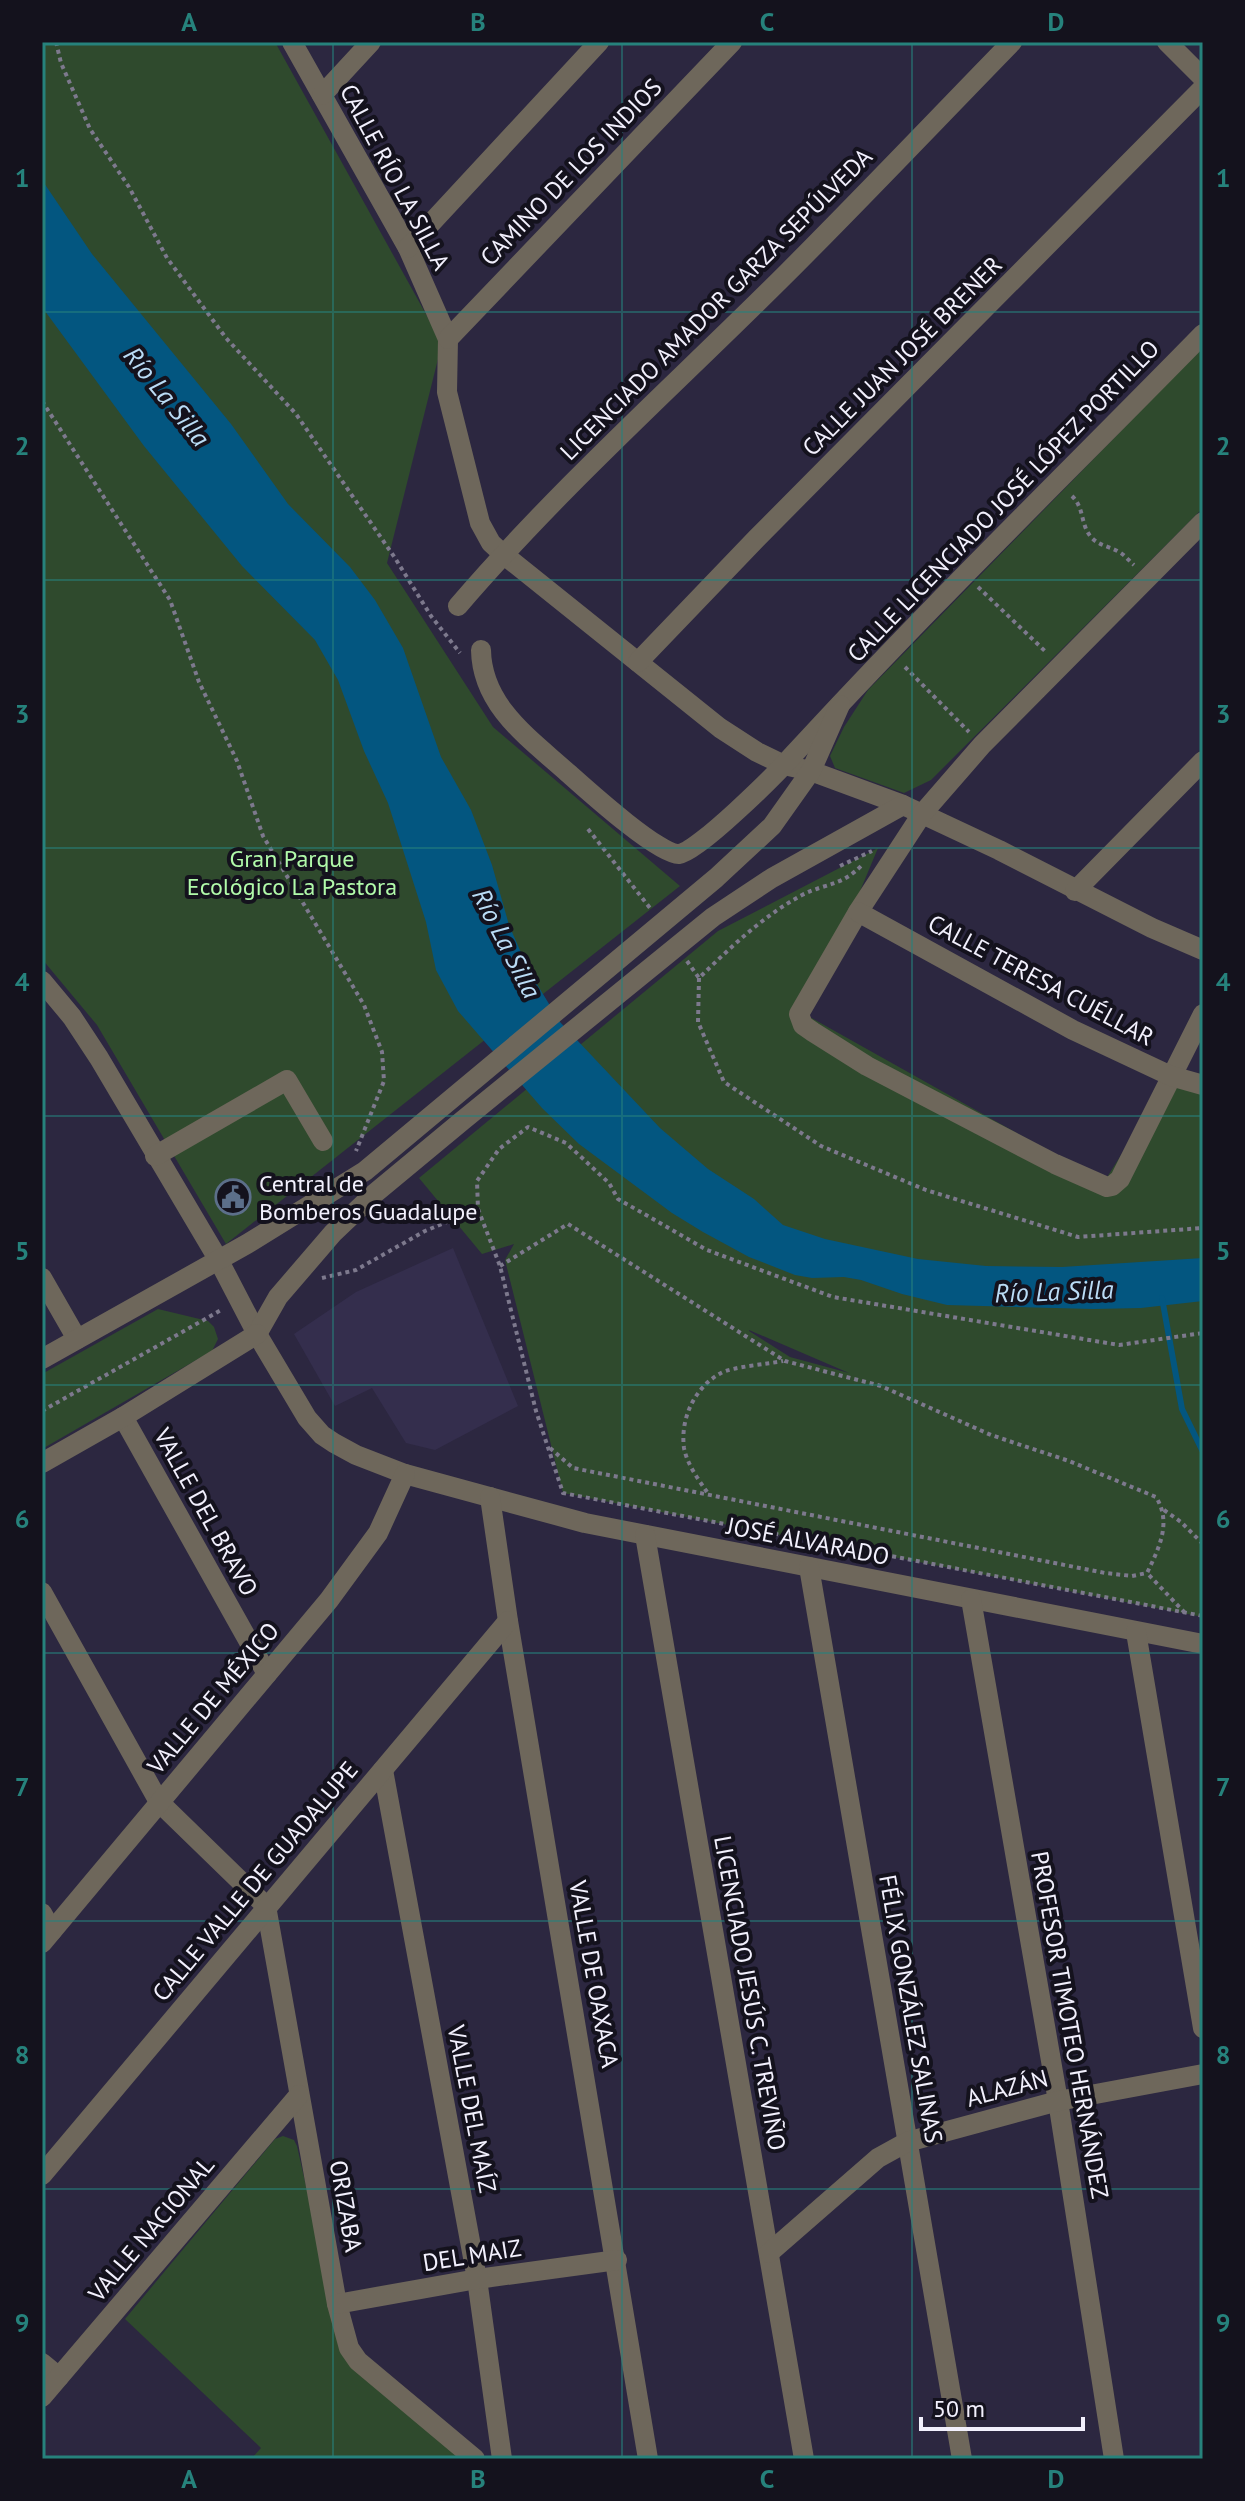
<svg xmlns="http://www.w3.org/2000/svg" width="1245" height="2501" font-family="'PT Sans',sans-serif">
<rect width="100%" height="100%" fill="#2c2740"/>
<path fill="#342e4d" d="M453,1248L518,1406L435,1450L406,1443L372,1388L335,1406L294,1334L356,1292Z"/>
<g fill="#2f4a2d" fill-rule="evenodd">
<path d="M42,42H275L442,343L387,563L493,727L680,886L226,1244L97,1025L42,959Z"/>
<path d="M1203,347V508L931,780L904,793L835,768L830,756L844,727L868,690Z"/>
<path d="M878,848L808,1016L1104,1182L1171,1076L1203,1084V1617L563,1493L505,1260L514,1244L482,1254L419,1178L718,931ZM749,1331V1330L849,1373L790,1357Z"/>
<path d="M158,1309L208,1321L214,1327L218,1339L212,1351L42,1449V1374Z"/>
<path d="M283,2136L294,2140L297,2146L344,2354L461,2459H251L261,2448L125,2319L275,2139Z"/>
</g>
<path fill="#035680" d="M42,180L92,254L231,424L288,504L350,567L375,600L403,648L441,757L471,810L492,865L509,925L529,971L560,1022L660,1128L708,1169L754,1199L783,1225L825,1239L918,1259L986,1266L1062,1267L1203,1258V1301L1141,1308L1093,1309L947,1305L902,1294L861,1280L844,1277L812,1278L795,1275L749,1257L703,1232L672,1213L579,1144L542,1108L458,1011L436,970L426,922L388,803L364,751L338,680L315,640L242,566L144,446L42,307Z"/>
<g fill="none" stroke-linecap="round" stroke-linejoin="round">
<path stroke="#035680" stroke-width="6" d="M1162,1298L1182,1409L1203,1452"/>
<g stroke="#7d798d" stroke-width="4" stroke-dasharray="4 4" stroke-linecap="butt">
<path d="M56,42L61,63L90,129L129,187L167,258L226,338L296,414L395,558L431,616L460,653"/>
<path d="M42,401L170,600L199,682L237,761L263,836L364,1005L382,1052L384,1081L356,1151"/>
<path d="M1072,496C1085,509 1080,524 1091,537C1099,546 1109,546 1119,552C1125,555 1129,561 1134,565"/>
<path d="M978,587L1047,653"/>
<path d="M905,667L969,732"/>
<path d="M588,829L650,908"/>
<path d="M840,866L872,851"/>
<path d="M687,961L699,978C731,947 763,916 802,895C828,882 841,887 863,864"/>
<path d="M699,978L698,1022L724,1082L821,1146L926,1190L1078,1237L1203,1228"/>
<path d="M478,1209L500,1266L536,1411L563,1493L1203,1616"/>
<path d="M500,1266L568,1224L785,1361L881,1386L991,1435L1069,1461L1156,1497C1172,1523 1159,1548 1147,1573L1185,1613"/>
<path d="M322,1278L356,1270L425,1231L478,1209L477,1181L499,1149L528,1127L566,1143L609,1183L618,1199L707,1250L833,1297L1119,1345L1203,1333"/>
<path d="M42,1411L223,1309"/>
<path d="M550,1448L573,1468L1105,1573L1132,1576L1147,1573"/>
<path d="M707,1492C698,1479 687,1464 684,1448C680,1418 695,1387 721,1373C731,1367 768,1364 783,1361"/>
<path d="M1164,1510L1181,1522L1203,1544"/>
</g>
<g stroke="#6e675b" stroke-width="20">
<path d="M292,42L408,248L448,339L447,392L480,523L491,543L503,554L720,728L757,752L784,765L811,771L903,805L999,850L1152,928L1203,950"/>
<path d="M1167,42L1203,78"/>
<path d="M322,95L371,42"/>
<path d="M408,248L599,42"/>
<path d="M448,339L732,42"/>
<path d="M1203,522L982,745L922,814L858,912L799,1014L803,1025L813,1032L867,1066L1055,1164L1107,1187L1112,1186L1120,1179L1203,1014"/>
<path d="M458,606C560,487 677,383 787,273C863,197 937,119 1012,42"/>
<path d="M481,650C482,706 529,738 568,773C586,789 660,856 679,854C698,852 777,773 793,755C925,611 1066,474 1203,334"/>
<path d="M638,662L756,539L1203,88"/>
<path d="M1075,891L1203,761"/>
<path d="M858,912L1073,1030L1171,1076L1203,1085"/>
<path d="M42,981L72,1017L99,1058L218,1259L257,1334L307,1418L322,1435L334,1443L356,1455L405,1474L585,1523L1203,1644"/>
<path d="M155,1156L287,1080L323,1141"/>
<path d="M42,1278L77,1339"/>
<path d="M257,1334L278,1297L333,1233L374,1194L462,1121L713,917L772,878L903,805"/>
<path d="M42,1359L247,1244L365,1171L716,878L772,826L811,771L840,705"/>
<path d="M123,1417L267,1674"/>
<path d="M42,1463L123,1417L257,1334"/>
<path d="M490,1497L508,1621L648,2459"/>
<path d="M645,1535L804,2459"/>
<path d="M809,1567L962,2459"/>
<path d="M42,1592L159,1802L266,1906L337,2304L349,2348L358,2361L475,2459"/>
<path d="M971,1599L1058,2101L1114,2459"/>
<path d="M1136,1632L1203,2028"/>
<path d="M383,1770L477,2279L502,2459"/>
<path d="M42,1913L52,1931"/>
<path d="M42,1943L329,1600L378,1533L405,1474"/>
<path d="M42,2175L508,1621"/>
<path d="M769,2253L878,2158L907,2142L1058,2101L1203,2074"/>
<path d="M337,2304L477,2279L617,2260"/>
<path d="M42,2363L59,2377"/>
<path d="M42,2397L299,2095"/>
</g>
</g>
<path fill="none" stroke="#26827c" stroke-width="2" stroke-opacity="0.55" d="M333,42V2459M622,42V2459M912,42V2459M42,312H1203M42,580H1203M42,848H1203M42,1116H1203M42,1385H1203M42,1653H1203M42,1921H1203M42,2189H1203"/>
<defs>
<symbol id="civic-ring" viewBox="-11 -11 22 22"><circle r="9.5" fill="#14121d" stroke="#5c6f8a" stroke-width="1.5"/><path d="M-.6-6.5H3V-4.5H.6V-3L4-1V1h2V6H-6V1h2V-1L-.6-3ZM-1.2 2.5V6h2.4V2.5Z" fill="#5c6f8a"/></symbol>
</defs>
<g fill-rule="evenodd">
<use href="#civic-ring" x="213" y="1177" width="40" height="40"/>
</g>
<g text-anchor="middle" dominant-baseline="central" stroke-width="8" stroke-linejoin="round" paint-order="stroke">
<g font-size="24" fill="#f2f0fd" stroke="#14121d">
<text transform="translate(571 172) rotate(-46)">CAMINO DE LOS INDIOS</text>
<text transform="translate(395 177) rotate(62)">CALLE RÍO LA SILLA</text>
<text transform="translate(716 304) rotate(-45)">LICENCIADO AMADOR GARZA SEPÚLVEDA</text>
<text transform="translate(902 356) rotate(-45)">CALLE JUAN JOSÉ BRENER</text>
<text transform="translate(1003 501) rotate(-46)">CALLE LICENCIADO JOSÉ LÓPEZ PORTILLO</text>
<text transform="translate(1041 980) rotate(28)">CALLE TERESA CUÉLLAR</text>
<text transform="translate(206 1512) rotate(61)">VALLE DEL BRAVO</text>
<text transform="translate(808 1541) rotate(11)">JOSÉ ALVARADO</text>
<text transform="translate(213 1698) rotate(-50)">VALLE DE MÉXICO</text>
<text transform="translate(255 1881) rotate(-50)">CALLE VALLE DE GUADALUPE</text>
<text transform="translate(594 1974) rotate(80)">VALLE DE OAXACA</text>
<text transform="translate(750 1993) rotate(80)">LICENCIADO JESÚS C. TREVIÑO</text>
<text transform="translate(911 2009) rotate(80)">FÉLIX GONZÁLEZ SALINAS</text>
<text transform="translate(1070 2025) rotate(80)">PROFESOR TIMOTEO HERNÁNDEZ</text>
<text transform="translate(1007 2088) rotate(-15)">ALAZÁN</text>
<text transform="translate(472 2109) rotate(79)">VALLE DEL MAÍZ</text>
<text transform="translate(346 2206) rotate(80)">ORIZABA</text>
<text transform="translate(151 2229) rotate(-50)">VALLE NACIONAL</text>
<text transform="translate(472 2255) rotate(-9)">DEL MAIZ</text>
</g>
<g font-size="24" fill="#b1faaa" stroke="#14121d">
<text x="292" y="858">Gran Parque<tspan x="292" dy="28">Ecológico La Pastora</tspan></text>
</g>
<g font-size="24" fill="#f2f0fd" stroke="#14121d" text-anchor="start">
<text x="259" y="1183">Central de<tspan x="259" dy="28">Bomberos Guadalupe</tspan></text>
</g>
<g font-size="26" font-style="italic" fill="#badcf6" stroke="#14121d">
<text transform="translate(167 396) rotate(51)">Río La Silla</text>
<text transform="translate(507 943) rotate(63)">Río La Silla</text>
<text transform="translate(1054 1291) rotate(-2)">Río La Silla</text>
</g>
</g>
<rect width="1245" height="2501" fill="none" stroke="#14121d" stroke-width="88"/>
<path d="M921 2417v12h162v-12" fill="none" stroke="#f2f0fd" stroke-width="4"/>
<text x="933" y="2417" font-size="24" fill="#f2f0fd" stroke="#14121d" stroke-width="6" paint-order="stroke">50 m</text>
<rect x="44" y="44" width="1157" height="2413" fill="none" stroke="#26827c" stroke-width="3"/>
<g font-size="26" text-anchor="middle" font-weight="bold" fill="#26827c">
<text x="189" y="31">A</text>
<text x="478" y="31">B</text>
<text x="767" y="31">C</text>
<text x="1056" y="31">D</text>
<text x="22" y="187">1</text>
<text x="1223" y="187">1</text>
<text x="22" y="455">2</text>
<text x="1223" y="455">2</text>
<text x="22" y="723">3</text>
<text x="1223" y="723">3</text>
<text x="22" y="991">4</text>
<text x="1223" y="991">4</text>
<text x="22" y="1260">5</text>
<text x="1223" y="1260">5</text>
<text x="22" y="1528">6</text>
<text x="1223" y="1528">6</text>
<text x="22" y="1796">7</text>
<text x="1223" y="1796">7</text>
<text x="22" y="2064">8</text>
<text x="1223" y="2064">8</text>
<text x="22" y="2332">9</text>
<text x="1223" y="2332">9</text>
<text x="189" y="2488">A</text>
<text x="478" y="2488">B</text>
<text x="767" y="2488">C</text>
<text x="1056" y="2488">D</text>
</g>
</svg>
